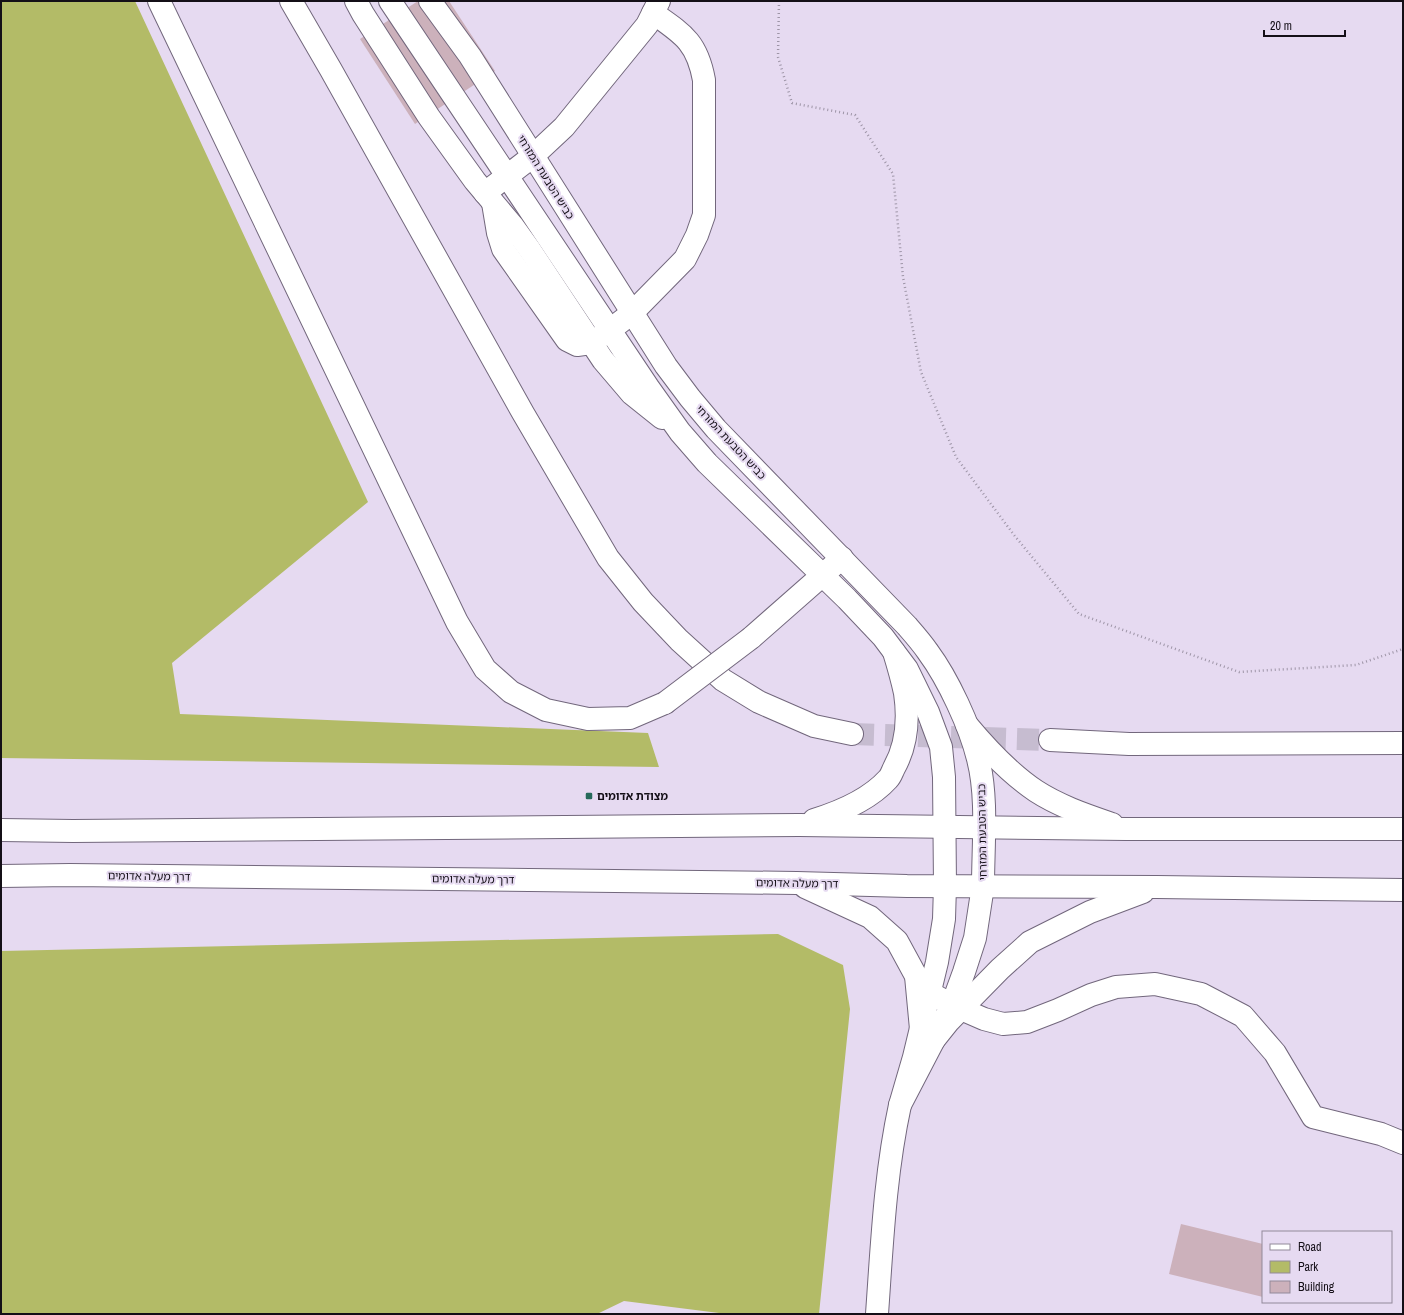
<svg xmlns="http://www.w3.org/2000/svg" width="1404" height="1315" font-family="'Archivo Narrow','Noto Sans Hebrew',sans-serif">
<rect width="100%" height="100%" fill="#e6daf1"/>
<g fill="#b3bb67">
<path d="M1,1H135L368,502L172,663L180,714L648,733L659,767L1,758Z"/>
<path d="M778,934L843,965L850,1009L819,1314H727L624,1301L597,1314H1V951Z"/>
</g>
<g fill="#ccb1bb">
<path d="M418,1H449L495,71L415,124L360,39Z"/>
<path d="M1181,1224L1263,1244V1297L1169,1274Z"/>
</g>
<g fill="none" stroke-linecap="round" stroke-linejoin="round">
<path stroke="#c6bcd0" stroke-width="22" stroke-dasharray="22 11" stroke-linecap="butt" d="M852,734L1050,740"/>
<defs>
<g id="minor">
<path d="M159,1L457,622L485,669L511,692L546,710L588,719L630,718L665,703"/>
<path d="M485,193L533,156L564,127L647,25L659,1"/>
<path d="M493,203L498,233L503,249L567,340L577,345L591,343L610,330L632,313L685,259L697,235L704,215V80C697,42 683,34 653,13"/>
<path d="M751,638L842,558"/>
<path d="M945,886L944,919L937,962L914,1057L900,1105L952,1005L964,972L975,938L983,886"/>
<path d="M916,976L930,993L952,1005L984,1019L1003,1024L1027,1022L1058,1010L1091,995L1116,987L1155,984L1201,994L1243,1016L1275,1053L1313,1117L1381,1134L1403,1143"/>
<path d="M877,1314C882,1244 885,1174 900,1105"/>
</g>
<g id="major">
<path d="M291,1L331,70L523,413L608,558L643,602L679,640L723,680L759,702L814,726L852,734"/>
<path d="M356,1L363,14L429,117L475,181L512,225L530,250L603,360L632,394L662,418"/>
<path d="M390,1L648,387L680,432L707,463L847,599L883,637L907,669L928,712L941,747L944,777L945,886"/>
<path d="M430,1L470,56L666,366L690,398L716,429L907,626C914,634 922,643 928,652C948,679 970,726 978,759C988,797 983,846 983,886"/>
<path d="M1050,740L1129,744L1403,743"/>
</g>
<g id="highway">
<path d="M967,725C987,749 1009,773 1036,791C1059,806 1086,815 1112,824"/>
<path d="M814,820C840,812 869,800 888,779C891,776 892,772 894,768C907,745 909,720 905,693C902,679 898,665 894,652"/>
<path d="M1,830L73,831L799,825L1126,829H1403"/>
<path d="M1,876L70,875L797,883L907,886L1157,887L1403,890"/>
<path d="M805,887L870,917L897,941L916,976L921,1029"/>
<path d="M929,1046L949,1021L1000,969L1030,942L1090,912L1143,892"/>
</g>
</defs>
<use href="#minor" stroke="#72677c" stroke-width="24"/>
<use href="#major" stroke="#72677c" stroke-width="24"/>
<use href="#highway" stroke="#72677c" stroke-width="24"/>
<path stroke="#9e95a7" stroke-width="2.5" stroke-dasharray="1 3" stroke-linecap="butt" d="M779,1L778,57L792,103L855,115L893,174L903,277L921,372L956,457L1014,535L1079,614L1239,672L1356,665L1403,649"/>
<use href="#minor" stroke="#fff" stroke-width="22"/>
<use href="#major" stroke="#fff" stroke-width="22"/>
<use href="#highway" stroke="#fff" stroke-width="22"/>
<defs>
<path id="minor-bridge" d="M665,703L751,638"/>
</defs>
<use href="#minor-bridge" stroke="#72677c" stroke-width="24" stroke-linecap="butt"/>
<use href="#minor-bridge" stroke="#fff" stroke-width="22"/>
</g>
<rect fill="#26695a" stroke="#e6daf1" stroke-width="1.5" x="585" y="792" width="8" height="8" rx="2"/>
<g text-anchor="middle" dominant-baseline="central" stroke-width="4" stroke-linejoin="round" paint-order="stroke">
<g font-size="11" fill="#140f17" stroke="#e6daf1">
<text transform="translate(546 177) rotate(58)">כביש הטבעת המזרחי</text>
<text transform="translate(731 442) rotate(47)">כביש הטבעת המזרחי</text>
<text transform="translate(982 832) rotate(-91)">כביש הטבעת המזרחי</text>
<text transform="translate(149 876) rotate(1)">דרך מעלה אדומים</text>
<text transform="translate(473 879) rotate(1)">דרך מעלה אדומים</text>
<text transform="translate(797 883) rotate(1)">דרך מעלה אדומים</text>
</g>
<g font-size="11" font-weight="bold" fill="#140f17" stroke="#e6daf1" text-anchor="start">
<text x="597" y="796">מצודת אדומים</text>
</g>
</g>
<rect width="1404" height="1315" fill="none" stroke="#140f17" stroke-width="4"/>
<rect x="1262" y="1231" width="130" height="72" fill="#e6daf1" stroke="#92899a"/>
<rect x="1270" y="1244" width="20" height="6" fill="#ffffff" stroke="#92899a"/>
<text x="1298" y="1251" font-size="12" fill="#140f17">Road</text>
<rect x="1270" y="1261" width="20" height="12" fill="#b3bb67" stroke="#92899a"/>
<text x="1298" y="1271" font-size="12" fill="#140f17">Park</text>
<rect x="1270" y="1281" width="20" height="12" fill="#ccb1bb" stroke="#92899a"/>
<text x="1298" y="1291" font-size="12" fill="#140f17">Building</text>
<path d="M1264 30v6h81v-6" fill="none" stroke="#140f17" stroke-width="2"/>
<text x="1270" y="30" font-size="12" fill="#140f17" stroke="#e6daf1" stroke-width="3" paint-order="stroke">20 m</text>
</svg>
